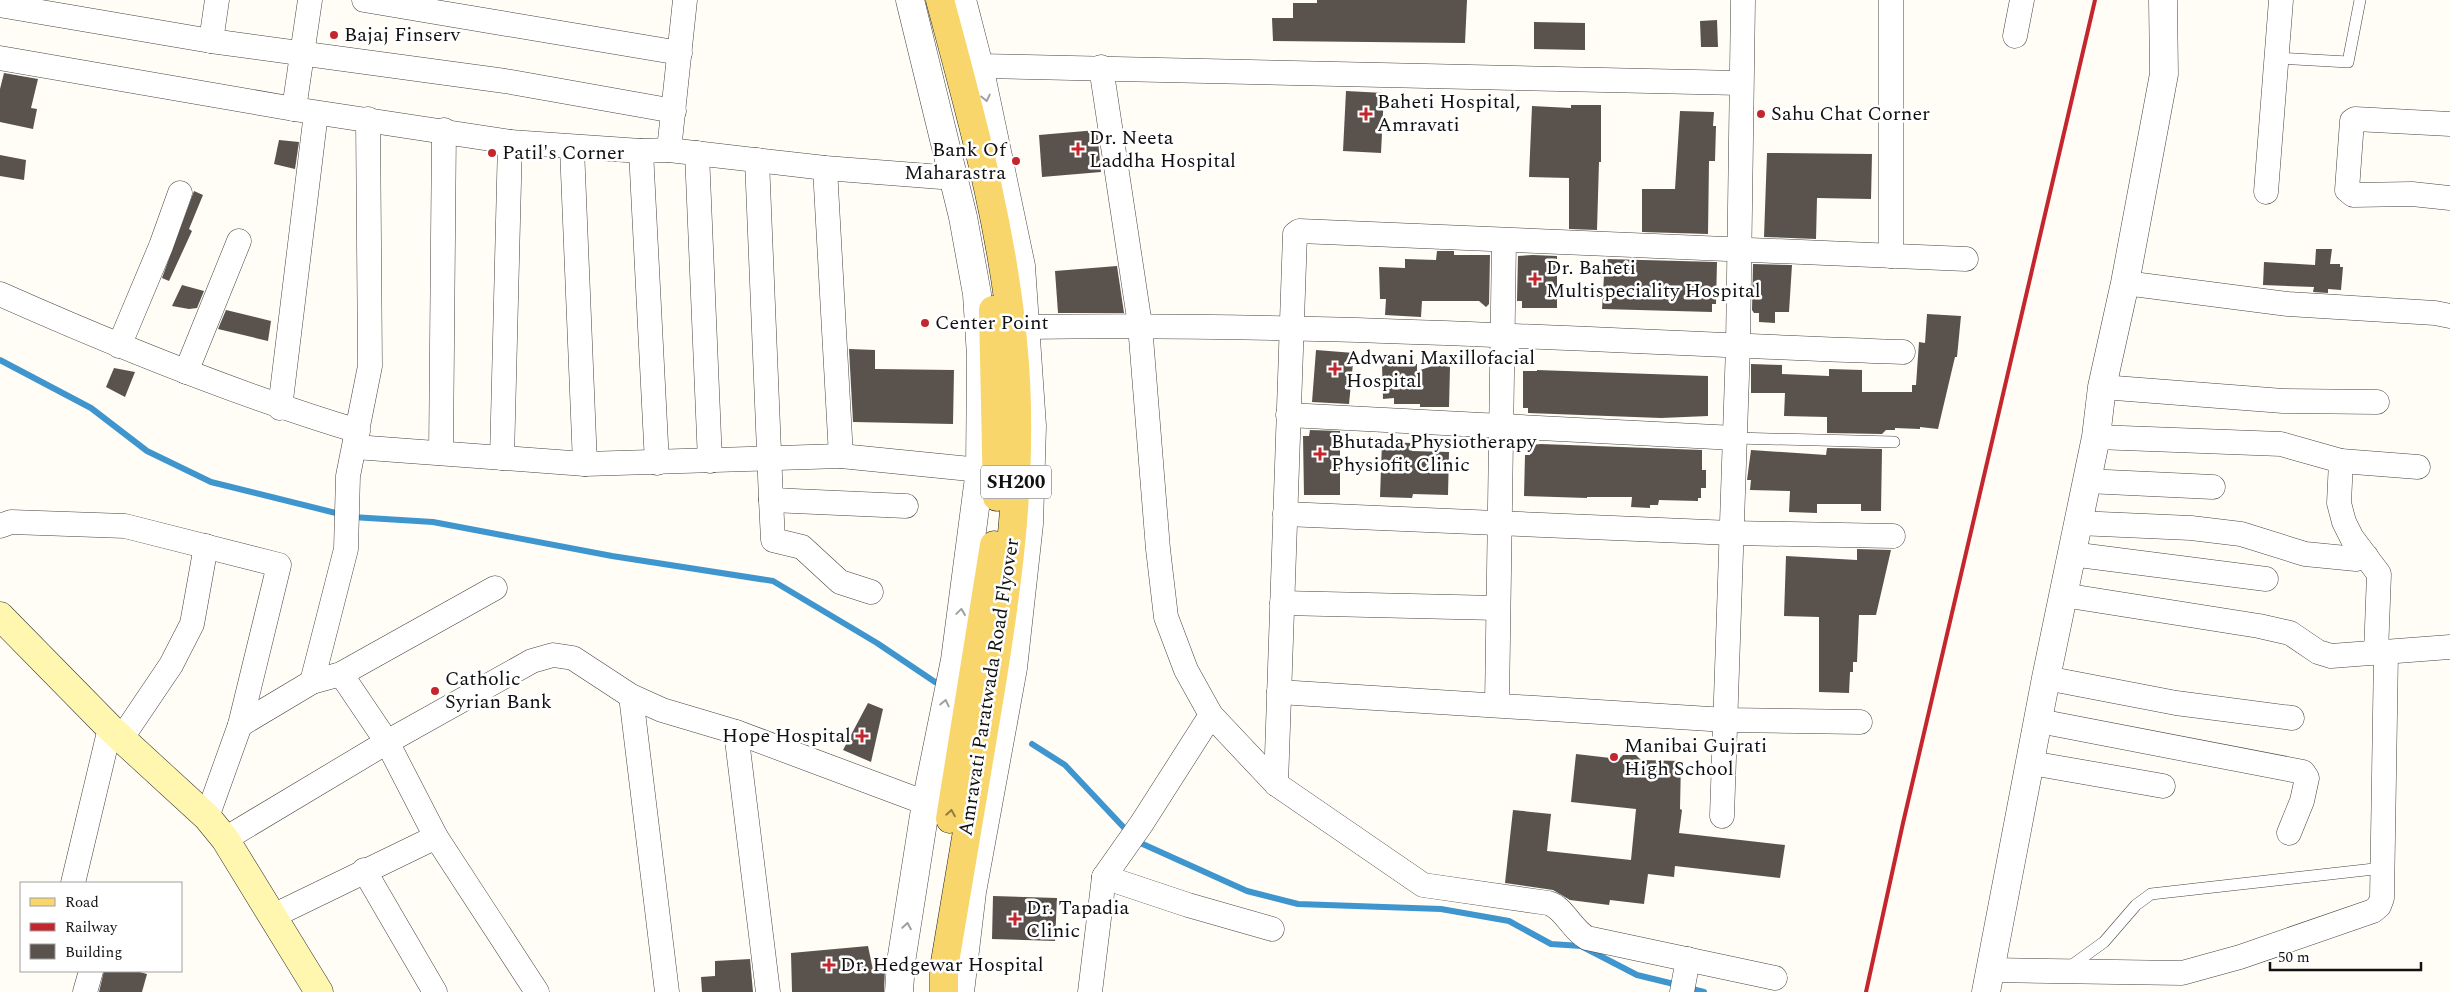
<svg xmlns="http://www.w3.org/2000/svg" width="2450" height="992" font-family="Spectral,serif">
<rect width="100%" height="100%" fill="#fffdf5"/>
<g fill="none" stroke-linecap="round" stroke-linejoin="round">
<g stroke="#3f96cf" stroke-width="6">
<path d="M0,360L91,408L147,451L211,482L352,517L433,522L612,556L773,581L877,643L935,682"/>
<path d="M1032,744L1065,765L1129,833"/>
<path d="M1136,841L1247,891L1298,904L1441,909L1509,921L1551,944L1581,946L1637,975L1678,985"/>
<path d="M1688,988L1704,992"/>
</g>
</g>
<g fill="#5a524d">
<path d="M1317,0H1467L1465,43L1273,41L1272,18H1293V3H1317Z"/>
<path d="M1717,20L1718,47H1701L1700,21Z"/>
<path d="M1534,22L1585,23V50L1534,49Z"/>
<path d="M4,73L38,79L31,108L37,109L33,129L0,122V89Z"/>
<path d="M1346,91L1384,93L1381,153L1343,151Z"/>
<path d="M1571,105H1601V162H1599L1597,230L1569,229V178L1529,177L1532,106L1571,108Z"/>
<path d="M1680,111L1714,112L1713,126H1716L1715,161H1709L1708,234L1642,232V189H1675Z"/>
<path d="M1097,130L1101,172L1042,177L1039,135Z"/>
<path d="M279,140L299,142L295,169L274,164Z"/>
<path d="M1767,153L1872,154L1871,199L1817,198L1816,239L1764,237Z"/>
<path d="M0,155L26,160L24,180L0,176Z"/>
<path d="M194,191L203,195L189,229L192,231L169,281L162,278Z"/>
<path d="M2316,249H2332L2330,264H2340V267H2343L2341,290L2328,289V293L2313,292L2314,287L2263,285L2264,262L2315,265Z"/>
<path d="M1437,251H1454V255H1490L1489,304L1486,307L1479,301H1422L1421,317L1385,315L1386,299H1380L1379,267L1405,268V259L1436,260Z"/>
<path d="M1533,255L1557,256V308H1522V301H1517L1518,256Z"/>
<path d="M1605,259L1717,262L1716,304H1712V312L1602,309Z"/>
<path d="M1753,264L1792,265L1789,312H1775V323L1759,322V313H1754L1752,310Z"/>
<path d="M1117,266L1124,313H1058L1055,271Z"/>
<path d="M182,285L204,291L197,308L189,309L172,306Z"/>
<path d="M226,310L271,321L268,341L218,329Z"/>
<path d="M1927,314L1961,316L1957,357H1955L1938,429L1920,427V429L1895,428V430H1886L1882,434L1827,433V417L1784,416L1785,393H1751V364L1782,365V374L1829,376V369L1862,370V392H1912V385H1916L1919,342L1925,343Z"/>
<path d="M849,349L875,350V369L954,370L953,424L853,422Z"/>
<path d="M1316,350L1354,353L1349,404L1312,402Z"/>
<path d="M1417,364V371L1439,364L1450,367L1449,407H1420V404H1394V398L1383,399L1382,365Z"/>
<path d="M114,368L135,372L125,397L106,387Z"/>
<path d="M1537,370L1708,376V416L1661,418L1528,413V408H1523V371H1537Z"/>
<path d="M1310,430L1340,431V495H1304L1303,436H1309Z"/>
<path d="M1382,442L1412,443V451L1449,452L1448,495L1413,494L1412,498L1380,497Z"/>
<path d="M1541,444L1702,450V470H1706V488H1701V498H1698V501L1659,500L1658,505H1650V508L1631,507L1632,497H1587V498L1524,496L1525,455H1530V445Z"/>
<path d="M1827,448L1882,449L1881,511H1861V504H1817V513L1789,512L1790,491L1750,490L1751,480H1747L1751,450L1826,455Z"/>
<path d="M1857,549L1891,550L1876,615H1859L1857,662H1853V672H1850L1849,693L1819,692V617L1784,616L1786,556L1857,560Z"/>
<path d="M868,703L883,709L871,762L843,750Z"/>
<path d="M1576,754L1619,759L1623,755H1636L1641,760L1681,761L1680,809L1682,810L1679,833L1785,845L1780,878L1675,866L1674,877L1648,874L1644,904L1610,900L1609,905L1570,900L1553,890L1505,883L1513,810L1551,814L1547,851L1631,860L1636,809L1571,802Z"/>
<path d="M993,896L1057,898L1055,941L992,939Z"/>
<path d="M868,946L873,970L885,968L884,992H792L791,953Z"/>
<path d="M750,959L753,992H702L701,977L715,976V961Z"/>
<path d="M104,971H136L147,974L142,992H99Z"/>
</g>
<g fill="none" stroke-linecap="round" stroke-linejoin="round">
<defs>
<g id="service">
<path d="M2275,58L2348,62L2360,0"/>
<path d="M1735,438L1894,442"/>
<path d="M2068,968L2104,942L2136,905L2151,894L2383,868"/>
</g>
<g id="minor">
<path d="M364,0L680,53"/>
<path d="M1891,0V256"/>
<path d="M0,5L211,41L505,81L674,111"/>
<path d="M2015,36L2022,0"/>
<path d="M211,41L217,0"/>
<path d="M0,58L294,109L510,142L641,151L669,150L825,168L954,178"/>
<path d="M979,66L1740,83"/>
<path d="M1101,67L1140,325L1158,549L1166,617L1186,670L1211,715L1276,784L1423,885L1548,903C1564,907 1571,929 1587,938L1775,978"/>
<path d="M294,109L310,0"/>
<path d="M2450,124L2355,119L2352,121L2347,190L2353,195L2412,194L2450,198"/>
<path d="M572,148L585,464"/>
<path d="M669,150L685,0"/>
<path d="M641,151L657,463"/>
<path d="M697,153L710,461"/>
<path d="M757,160L771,500L906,506"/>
<path d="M825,168L841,456"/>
<path d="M2266,192L2281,0"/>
<path d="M2125,283L2288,304L2435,313L2450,316"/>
<path d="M0,294C117,346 235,394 358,431"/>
<path d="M1026,327C1318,322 1610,342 1903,352"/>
<path d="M119,346L161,246L180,193"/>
<path d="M186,372L239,241"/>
<path d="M2102,387L2283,401L2377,402"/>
<path d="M280,408L316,113"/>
<path d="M1288,415L1735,438"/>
<path d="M2096,437L2281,444L2341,461L2418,467"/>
<path d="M355,447L585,464L841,456L980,470"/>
<path d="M441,453L444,130"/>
<path d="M502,458L510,142"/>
<path d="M2341,461L2339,503L2344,522L2352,538L2379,574L2376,653"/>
<path d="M2086,481L2213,487"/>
<path d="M771,500L773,540L802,547L840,582L871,592"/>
<path d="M1285,514L1732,533L1893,536"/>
<path d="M2077,523L2191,528L2241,534L2305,554L2356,559L2366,556"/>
<path d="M0,526L11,522L125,526L279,565L240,725L207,817"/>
<path d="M2071,554L2266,579"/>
<path d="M2063,595L2259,626L2290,633L2318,652L2331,656L2450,647"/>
<path d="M1282,603L1497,608"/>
<path d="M341,674L387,742L436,837L537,992"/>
<path d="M2046,678L2176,703L2292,718"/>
<path d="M312,682L346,549L348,476L370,366L368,119"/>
<path d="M1279,692L1726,720L1860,722"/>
<path d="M631,696L667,992"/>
<path d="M1497,704L1504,241"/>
<path d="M2039,721L2303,772L2307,778L2302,801L2289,833"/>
<path d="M240,725L312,682L341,674L495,588"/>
<path d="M736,732L768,992"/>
<path d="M121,739L171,665L192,624L206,546"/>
<path d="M2031,763L2163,786"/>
<path d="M1276,784L1295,234L1299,231L1966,259"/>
<path d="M1722,816L1738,346L1743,0"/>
<path d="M225,839L387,742L532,661L553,655L573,658L631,696L662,710L736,732L926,803"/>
<path d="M364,870L435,992"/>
<path d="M1104,877L1188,905L1272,929"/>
<path d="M73,883L110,728"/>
<path d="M273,916L436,837"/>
<path d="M1992,970L2182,973L2240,957L2373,911L2379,906L2382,898L2386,653"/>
<path d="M85,992L91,971"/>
<path d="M1090,992L1104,877L1142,823L1211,715"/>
<path d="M1682,992L1688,959"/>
</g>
<g id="tertiary">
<path d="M899,992L901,962L926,803L955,660L980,470L981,356L977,294L963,217L910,0"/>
<path d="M960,992L972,892L1013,668L1029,524L1032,426L1021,266L979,66L962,0"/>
<path d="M1986,992L2046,678L2096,437L2102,387L2125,283L2164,74L2163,0"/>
</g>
<path id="secondary" d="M0,616L110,728L207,817L225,839L319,992"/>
<g id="primary">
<path d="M940,0C971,116 1004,231 1014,352C1025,477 1006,601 985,725C972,806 958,887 944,968V992"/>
<path d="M993,310L997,497"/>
<path d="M950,819L994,545"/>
</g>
</defs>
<use href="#service" stroke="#444" stroke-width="12"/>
<use href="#minor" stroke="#444" stroke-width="25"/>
<use href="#tertiary" stroke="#444" stroke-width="29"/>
<use href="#secondary" stroke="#333" stroke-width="29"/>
<use href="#primary" stroke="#222" stroke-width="29"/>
<use href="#service" stroke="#fff" stroke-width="11"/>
<use href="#minor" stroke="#fff" stroke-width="24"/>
<use href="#tertiary" stroke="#fff" stroke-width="28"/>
<use href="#secondary" stroke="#fff6b0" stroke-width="28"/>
<use href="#primary" stroke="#f9d66b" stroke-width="28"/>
<path stroke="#c4262e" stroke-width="4" d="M1866,992L1903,823L2095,0"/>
</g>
<defs><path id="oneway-chevron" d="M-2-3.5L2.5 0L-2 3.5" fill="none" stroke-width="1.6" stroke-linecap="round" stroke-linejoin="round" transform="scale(1.25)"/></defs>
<g stroke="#a0a0a0">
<use href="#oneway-chevron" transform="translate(986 98) rotate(78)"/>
<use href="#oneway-chevron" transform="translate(961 612) rotate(-82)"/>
<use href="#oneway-chevron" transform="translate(945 703) rotate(-78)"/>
<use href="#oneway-chevron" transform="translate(907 926) rotate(-81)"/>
</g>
<use stroke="#917d42" href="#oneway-chevron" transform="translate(951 813) rotate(-81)"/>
<g fill="#c4262e" stroke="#fff" stroke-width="2">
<circle cx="334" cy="35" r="5"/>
<path d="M1363.5 106.5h5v5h5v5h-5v5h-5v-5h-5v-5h5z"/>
<circle cx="1761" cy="114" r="5"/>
<path d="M1075.5 141.5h5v5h5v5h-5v5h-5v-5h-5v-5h5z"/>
<circle cx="492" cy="153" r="5"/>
<circle cx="1016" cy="161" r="5"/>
<path d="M1532.5 271.5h5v5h5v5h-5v5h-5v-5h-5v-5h5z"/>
<circle cx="925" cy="323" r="5"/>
<path d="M1332.5 361.5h5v5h5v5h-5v5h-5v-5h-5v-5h5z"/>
<path d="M1317.5 446.5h5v5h5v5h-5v5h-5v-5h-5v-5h5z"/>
<circle cx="435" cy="691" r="5"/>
<path d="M859.5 728.5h5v5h5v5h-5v5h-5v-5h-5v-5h5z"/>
<circle cx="1614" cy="757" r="5"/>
<path d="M1012.5 911.5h5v5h5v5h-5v5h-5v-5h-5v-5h5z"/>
<path d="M826.5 957.5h5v5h5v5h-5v5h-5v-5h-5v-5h5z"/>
</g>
<g text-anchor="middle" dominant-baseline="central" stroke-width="5" stroke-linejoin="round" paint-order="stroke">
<rect fill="#fff" stroke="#585858" stroke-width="1" x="981" y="465.5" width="70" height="33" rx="4"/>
<g font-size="19" font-weight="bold" fill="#111">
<text x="1016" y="482">SH200</text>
</g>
<g font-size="20" fill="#111" stroke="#fff" text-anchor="start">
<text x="344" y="35">Bajaj Finserv</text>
<text x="1377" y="102">Baheti Hospital,<tspan x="1377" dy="23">Amravati</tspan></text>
<text x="1771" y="114">Sahu Chat Corner</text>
<text x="1089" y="138">Dr. Neeta<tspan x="1089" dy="23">Laddha Hospital</tspan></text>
<text x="1006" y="150" text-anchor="end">Bank Of<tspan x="1006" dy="23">Maharastra</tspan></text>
<text x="502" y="153">Patil's Corner</text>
<text x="1546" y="268">Dr. Baheti<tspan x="1546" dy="23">Multispeciality Hospital</tspan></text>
<text x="935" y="323">Center Point</text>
<text x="1346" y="358">Adwani Maxillofacial<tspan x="1346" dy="23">Hospital</tspan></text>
<text x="1331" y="442">Bhutada Physiotherapy<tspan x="1331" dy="23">Physiofit Clinic</tspan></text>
<text x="445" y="679">Catholic<tspan x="445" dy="23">Syrian Bank</tspan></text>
<text x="851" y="736" text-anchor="end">Hope Hospital</text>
<text x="1624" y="746">Manibai Gujrati<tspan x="1624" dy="23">High School</tspan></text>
<text x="1026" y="908">Dr. Tapadia<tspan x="1026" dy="23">Clinic</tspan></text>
<text x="840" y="965">Dr. Hedgewar Hospital</text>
</g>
<g font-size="20" fill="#111" stroke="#fff">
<text transform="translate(989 687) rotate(-81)">Amravati Paratwada Road Flyover</text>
</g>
</g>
<rect x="20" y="882" width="162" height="90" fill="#ffffff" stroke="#a0a0a0"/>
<rect x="30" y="898" width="25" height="8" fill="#f9d66b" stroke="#a0a0a0"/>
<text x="65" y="907" font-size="15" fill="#111111">Road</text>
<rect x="30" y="923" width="25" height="8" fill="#c4262e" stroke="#a0a0a0"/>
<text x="65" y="932" font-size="15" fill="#111111">Railway</text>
<rect x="30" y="944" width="25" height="15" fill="#5a524d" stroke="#a0a0a0"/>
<text x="65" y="957" font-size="15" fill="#111111">Building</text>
<path d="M2270 962v8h151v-8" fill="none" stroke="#111111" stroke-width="2.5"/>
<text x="2278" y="962" font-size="15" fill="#111111" stroke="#ffffff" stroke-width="4" paint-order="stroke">50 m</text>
</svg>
